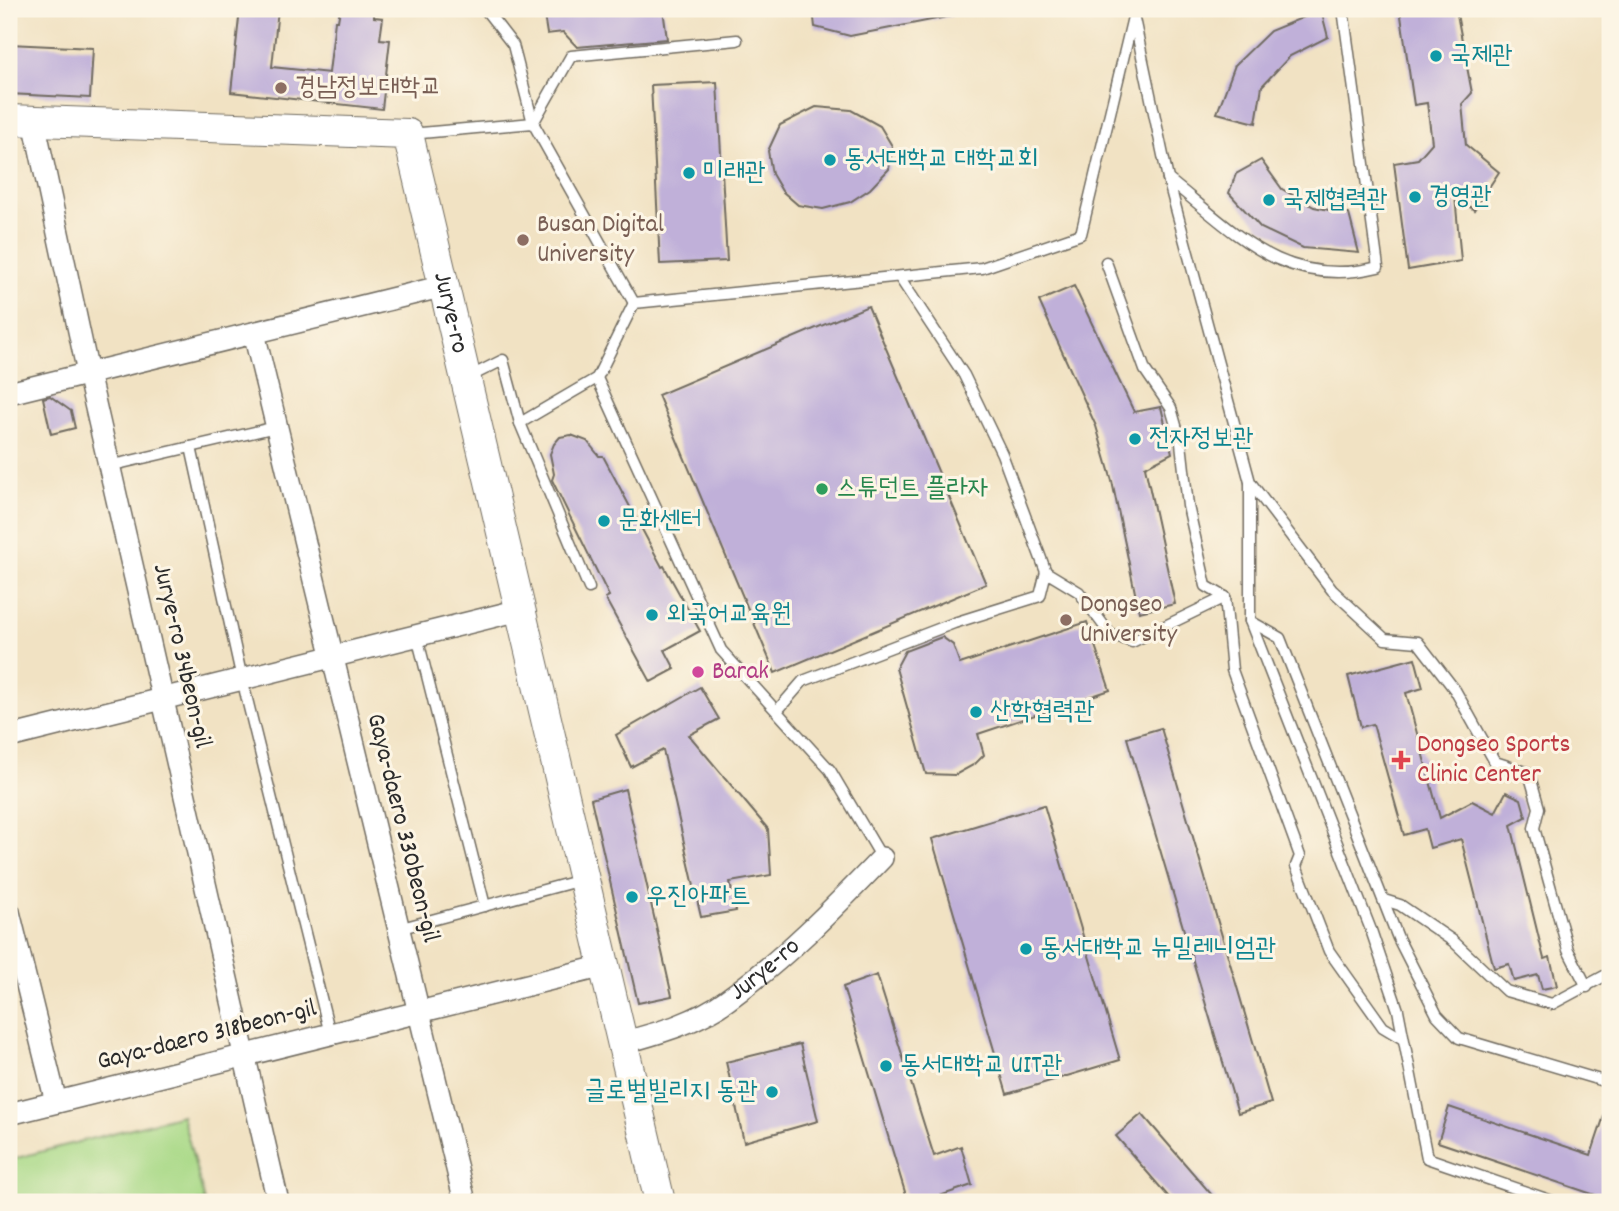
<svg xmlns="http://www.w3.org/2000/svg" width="1619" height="1211" font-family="Dekko,'Poor Story',sans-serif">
<rect width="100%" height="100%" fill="#fcf5e5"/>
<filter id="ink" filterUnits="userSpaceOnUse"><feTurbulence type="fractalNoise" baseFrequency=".0143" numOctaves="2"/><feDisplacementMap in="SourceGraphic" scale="14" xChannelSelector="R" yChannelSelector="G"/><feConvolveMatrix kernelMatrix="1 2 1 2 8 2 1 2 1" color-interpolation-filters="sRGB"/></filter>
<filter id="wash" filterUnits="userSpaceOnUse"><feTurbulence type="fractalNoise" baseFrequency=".00686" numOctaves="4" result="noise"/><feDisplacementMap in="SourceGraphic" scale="28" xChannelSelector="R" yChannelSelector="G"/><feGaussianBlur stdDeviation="1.57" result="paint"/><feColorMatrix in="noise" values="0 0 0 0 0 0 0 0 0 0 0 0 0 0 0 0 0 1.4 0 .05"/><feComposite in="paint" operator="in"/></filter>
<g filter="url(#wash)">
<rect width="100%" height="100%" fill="#f1e2c3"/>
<path fill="#a9d987" stroke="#6a8259" stroke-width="2" d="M182,1115L205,1202H9V1160Z"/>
<g id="blocks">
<g fill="#c0b0d9">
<path d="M240,9H278L272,67L329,73L335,21H338L340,9H374V17L383,18L380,39L390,40L382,109L231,92Z"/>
<path d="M543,9H663L667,39L577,47L563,32L547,34Z"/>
<path d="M813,9H951L952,16L850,36L815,27Z"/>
<path d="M1400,9H1456L1472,93L1462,104L1466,145L1499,172L1474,210L1455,196L1461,261L1408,270L1394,163L1418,159L1432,143L1427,103L1414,105Z"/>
<path d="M1321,10L1328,37L1290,56L1262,86L1256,123L1217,113L1235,65L1270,31Z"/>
<path d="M9,44L93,48L90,98L9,94Z"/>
<path d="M717,82L727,261L660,264L651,85Z"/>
<path d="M816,107L851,110L880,126L892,146L889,169L870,189L850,202L823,209L798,205L782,191L772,174L768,151L780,125Z"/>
<path d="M1261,160L1282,189L1314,207L1349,214L1359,253L1303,248L1261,228L1229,193L1236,174Z"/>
<path d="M1074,286L1134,412L1161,407L1172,453L1145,467L1175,604L1139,612L1112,481L1096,426L1039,301Z"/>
<path d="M868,306L986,584L775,673L658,395Z"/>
<path d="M50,396L71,411L75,428L51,434L43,398Z"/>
<path d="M571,435L587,441L599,456H603L662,567L664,566L700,631L665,650L675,669L651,682L605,598L609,596L552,480L554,474L550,454L554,444L560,437Z"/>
<path d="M1087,622L1110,690L978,734L984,755L975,764L955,775L926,774L896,668L905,651L942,637L953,645L960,664Z"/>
<path d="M1415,658L1423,688L1406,693L1440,818L1472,801L1495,813L1506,792L1521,799L1526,817L1511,825L1544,959L1550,957L1557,986L1542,989L1538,975L1514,981L1509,964L1494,968L1461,839L1430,848L1425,829L1404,835L1373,724L1361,727L1348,676Z"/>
<path d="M700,687L719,719L689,735L768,829L771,875L730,882L736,911L701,917L663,750L631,767L616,735Z"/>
<path d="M1161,728L1271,1103L1238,1113L1127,738Z"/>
<path d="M625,789L672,996L638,1003L591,799Z"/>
<path d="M1044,805L1120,1060L1007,1094L932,839Z"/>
<path d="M877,975L934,1156L961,1146L972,1185L922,1202H908L843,987Z"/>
<path d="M800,1044L818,1121L744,1142L726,1062Z"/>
<path d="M1449,1107L1591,1155L1607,1107H1610V1200L1438,1142Z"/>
<path d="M1142,1114L1218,1202H1173L1116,1136Z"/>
</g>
</g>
</g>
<g filter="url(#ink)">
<use href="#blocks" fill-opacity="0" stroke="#706b60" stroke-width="2"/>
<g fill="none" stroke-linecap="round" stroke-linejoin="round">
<defs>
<g id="lane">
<path d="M485,9L513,45L533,123L634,303"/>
<path d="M1132,9L1168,179L1250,482V621L1371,930L1398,1010L1427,1158L1555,1202"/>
<path d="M533,123L571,56L737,40"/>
<path d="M410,134L533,123"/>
<path d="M1168,179C1236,233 1284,290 1378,267L1343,9"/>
<path d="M1106,262L1145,370L1171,408L1181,443L1188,506L1206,586L1225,597"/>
<path d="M900,278L964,375L1002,454L1046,572"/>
<path d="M469,377L503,360L520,423L597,378"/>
<path d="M520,423L589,588"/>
<path d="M191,447L242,679L330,1034"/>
<path d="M109,466L276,427"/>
<path d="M1250,482L1332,590L1385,639L1418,642L1455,690L1495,762L1529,773L1539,808L1534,828L1568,950L1587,987"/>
<path d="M1225,597L1232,670L1300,856L1296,866L1329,951L1383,1027L1403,1039"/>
<path d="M1250,621L1280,638L1398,938L1437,1015L1459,1038L1610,1083"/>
<path d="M417,636L485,906"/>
<path d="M777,711L803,681L954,623L1040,596L1046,572L1079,592L1110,634L1132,642L1225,597"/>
<path d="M882,858L830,770L721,650L597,378L634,303L982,268L1081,234L1133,17"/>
<path d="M1384,900L1400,905L1453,941L1506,991L1552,1004L1610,973"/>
<path d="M398,929L581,880"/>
</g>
<g id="street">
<path d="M34,121L88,373L278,1202"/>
<path d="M254,333L465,1202"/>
<path d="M9,393L444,286"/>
<path d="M9,737L520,610"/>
<path d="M9,912L56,1102"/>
<path id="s1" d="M622,1043C658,1033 696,1023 727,1000C783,960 834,908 882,858"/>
<path d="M9,1114L604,966"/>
</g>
<g id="secondary">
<path id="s2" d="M9,120L408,134L660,1202"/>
</g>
</defs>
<use href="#lane" stroke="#706b60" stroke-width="13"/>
<use href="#street" stroke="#706b60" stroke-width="24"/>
<use href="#secondary" stroke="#706b60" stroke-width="32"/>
<use href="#lane" stroke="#fff" stroke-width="10"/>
<use href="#street" stroke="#fff" stroke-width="21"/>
<use href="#secondary" stroke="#fff" stroke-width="30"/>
</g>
</g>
<g fill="#0f9aa8" stroke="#fcf5e5" stroke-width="2.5">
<circle cx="1436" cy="56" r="7"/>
<circle cx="830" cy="160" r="7"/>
<circle cx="689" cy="173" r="7"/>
<circle cx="1415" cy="197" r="7"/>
<circle cx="1269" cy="200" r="7"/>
<circle cx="1135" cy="439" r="7"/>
<circle cx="604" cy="521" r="7"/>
<circle cx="652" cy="615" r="7"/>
<circle cx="976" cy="712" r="7"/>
<circle cx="632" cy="897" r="7"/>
<circle cx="1026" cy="949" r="7"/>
<circle cx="886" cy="1066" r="7"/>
<circle cx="772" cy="1092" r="7"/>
</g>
<g fill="#8d6e63" stroke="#fcf5e5" stroke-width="2.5">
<circle cx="281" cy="88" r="7"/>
<circle cx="523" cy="240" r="7"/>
<circle cx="1066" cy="620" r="7"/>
</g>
<circle fill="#2e9e5b" stroke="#fcf5e5" stroke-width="2.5" cx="822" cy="489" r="7"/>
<circle fill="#d1479c" stroke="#fcf5e5" stroke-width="2.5" cx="698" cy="672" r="7"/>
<path fill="#e0444e" stroke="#fcf5e5" stroke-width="2.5" d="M1397.5 749.5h7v7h7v7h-7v7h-7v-7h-7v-7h7z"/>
<g text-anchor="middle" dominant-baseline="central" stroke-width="6" stroke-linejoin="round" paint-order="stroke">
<g font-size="26" fill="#0d838f" stroke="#fcf5e5" text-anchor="start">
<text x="1450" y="56">국제관</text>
<text x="844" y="160">동서대학교 대학교회</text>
<text x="703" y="173">미래관</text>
<text x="1429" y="197">경영관</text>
<text x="1283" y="200">국제협력관</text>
<text x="1149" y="439">전자정보관</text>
<text x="618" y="521">문화센터</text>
<text x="666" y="615">외국어교육원</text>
<text x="990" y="712">산학협력관</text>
<text x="646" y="897">우진아파트</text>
<text x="1040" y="949">동서대학교 뉴밀레니엄관</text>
<text x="900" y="1066">동서대학교 UIT관</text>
<text x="758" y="1092" text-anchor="end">글로벌빌리지 동관</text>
</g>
<g font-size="26" fill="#785e54" stroke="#fcf5e5" text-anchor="start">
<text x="295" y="88">경남정보대학교</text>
<text x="537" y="225">Busan Digital<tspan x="537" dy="30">University</tspan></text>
<text x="1080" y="605">Dongseo<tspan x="1080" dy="30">University</tspan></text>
</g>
<g font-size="26" fill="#2b2b2b" stroke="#fcf5e5">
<text stroke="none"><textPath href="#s2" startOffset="583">Jurye-ro</textPath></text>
<text transform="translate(181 656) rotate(77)">Jurye-ro 34beon-gil</text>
<text transform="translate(402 828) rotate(76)">Gaya-daero 330beon-gil</text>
<text stroke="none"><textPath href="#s1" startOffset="163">Jurye-ro</textPath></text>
<text transform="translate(207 1036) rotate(-14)">Gaya-daero 318beon-gil</text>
</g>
<g font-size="26" fill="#27864d" stroke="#fcf5e5" text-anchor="start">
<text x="836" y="489">스튜던트 플라자</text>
</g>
<g font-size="26" fill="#b23c85" stroke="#fcf5e5" text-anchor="start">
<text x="712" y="672">Barak</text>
</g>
<g font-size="26" fill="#be3a42" stroke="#fcf5e5" text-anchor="start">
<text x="1417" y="745">Dongseo Sports<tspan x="1417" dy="30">Clinic Center</tspan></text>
</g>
</g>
<rect width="1619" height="1211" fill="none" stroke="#fcf5e5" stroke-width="35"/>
</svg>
